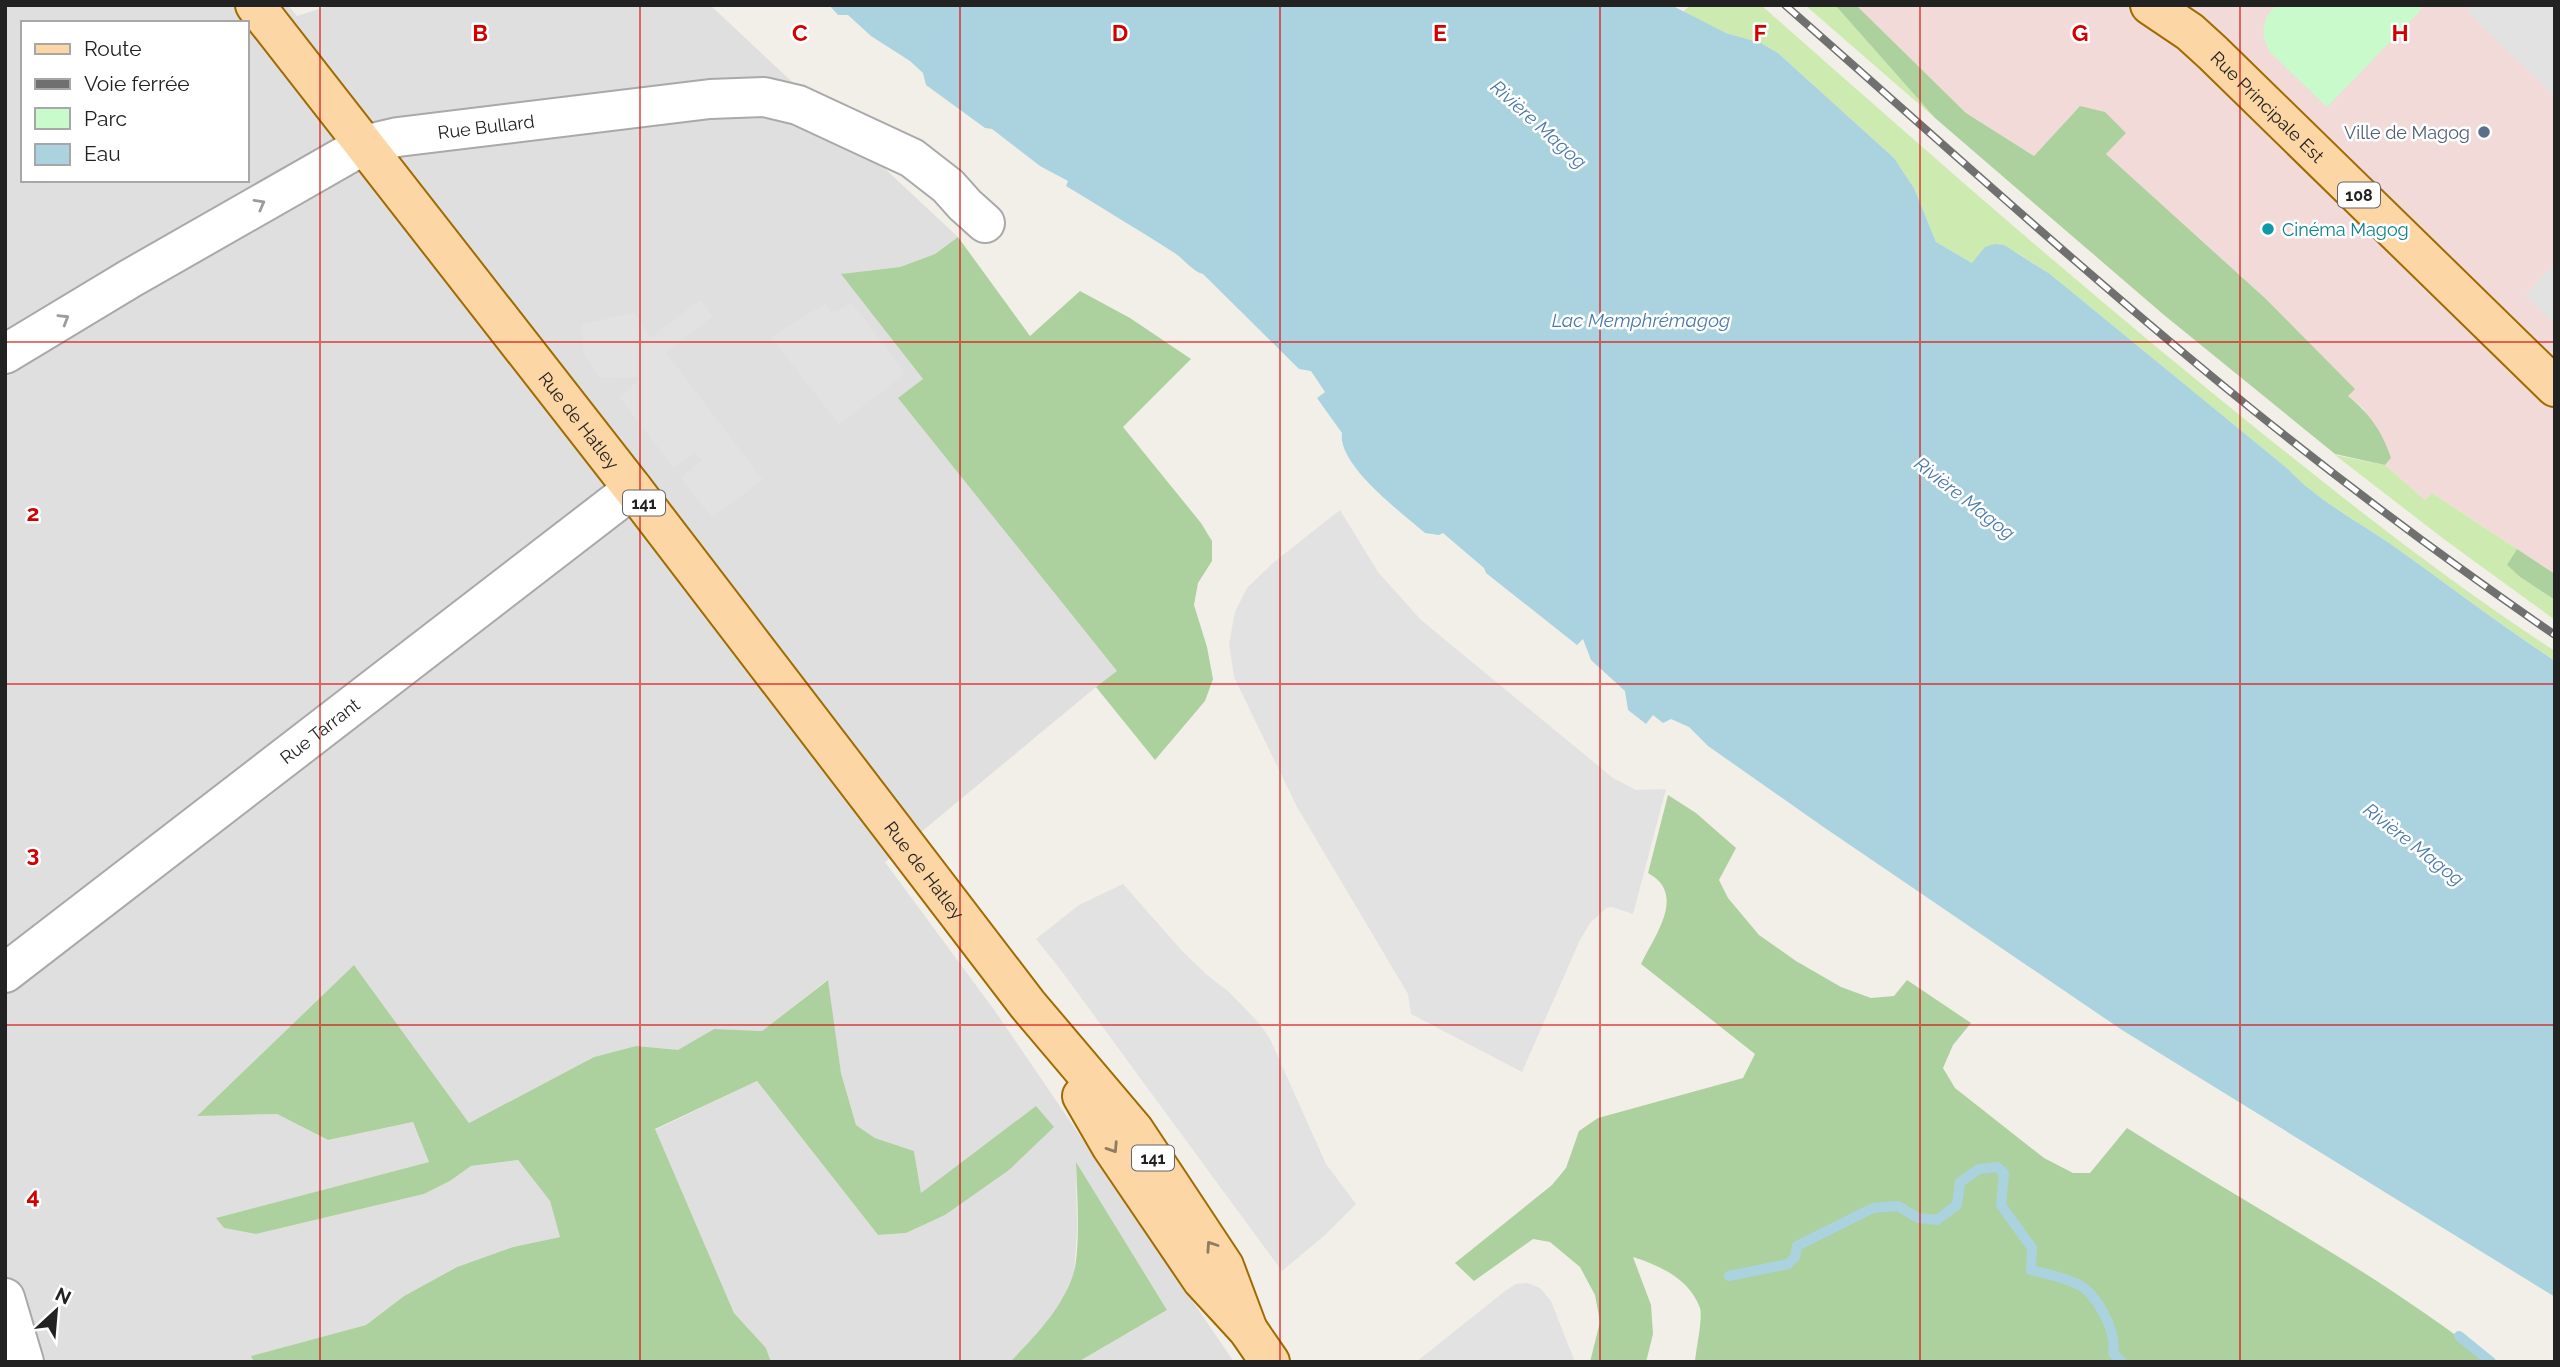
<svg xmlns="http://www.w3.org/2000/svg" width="2560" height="1367" font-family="Raleway,sans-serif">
<rect width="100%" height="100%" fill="#f2efe9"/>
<path fill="#e0dfdf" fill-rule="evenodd" d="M5,5H288L297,16L331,5H710L958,237L935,254L900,267L842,274L923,379L899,399L1118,671L1096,687L885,862L995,1011L1234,1362H1078L1167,1310L1076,1164L1077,1232L1074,1273L1062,1301L1040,1331L1010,1362H771L766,1348L734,1313L655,1130L757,1081L878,1235L906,1233L945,1215L969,1197L1036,1107L921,1194L914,1151L875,1138L856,1125L841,1073L827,980L762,1031L714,1029L678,1051L636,1046L594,1057L469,1123L354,965L198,1115L277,1114L328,1140L413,1122L429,1162L217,1218L224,1228L256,1234L424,1194L450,1181L471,1166L518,1160L550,1201L560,1237L513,1247L457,1267L404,1296L366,1325L252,1356L254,1362H5ZM23,23H247V180H23Z"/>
<path fill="#f2dad9" d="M1856,5H2555V574L2432,493L2425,500L2385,465L2391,458L2363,408L2348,396L2354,389L2266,299L2105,153L2080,106L2034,156L1966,113Z"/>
<g fill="#cdebb0">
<path d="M1690,5H1761C1926,151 2091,296 2263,434C2358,510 2453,585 2555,651V661C2499,624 2447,584 2392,545C2357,521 2317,500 2288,469L2050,274L2014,251L1972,263L1936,242L1914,188L1894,158L1778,53L1761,43L1726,33L1682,13Z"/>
<path d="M1805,5H1835L1935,118Z"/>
<path d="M2335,455L2385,465L2425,500L2432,493L2517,549L2508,565L2520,577L2555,600V620L2445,540Z"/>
</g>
<g fill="#add19e">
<path d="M1835,5H1856L1966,113L2034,156L2080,106L2105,112L2126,133L2106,154L2266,299L2355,389L2348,396C2370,414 2382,431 2391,458L2385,465L2335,454L2164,315L1935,118Z"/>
<path d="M958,237L1030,336L1080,291L1130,318L1191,359L1123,427L1201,523L1212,541V561L1198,583L1194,605L1207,647L1213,679L1205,701L1155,760L1096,687L1117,671L898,398L923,379L841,274L900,267L935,254Z"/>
<path d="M2517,549L2555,574V600L2520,577L2507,565Z"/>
<path d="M1668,795L1696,813L1736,848L1719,880L1728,898L1759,935L1796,961L1841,987L1871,998L1894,996L1907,980L1971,1023L1953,1045L1943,1068L1955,1088L2044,1158L2073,1173H2090L2127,1128C2249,1206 2377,1272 2491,1362H1695C1696,1349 1703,1318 1700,1308C1689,1278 1660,1266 1633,1257L1651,1305L1653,1334L1646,1362H1590L1600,1322L1595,1295L1580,1267L1550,1242L1533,1239L1474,1281L1455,1263L1552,1185L1566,1168L1579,1131L1598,1118L1743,1078L1755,1054L1641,964C1655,935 1687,894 1648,873Z"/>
<path d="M354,965L469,1123L594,1057L636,1046L678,1050L714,1029L762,1031L828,980L841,1073L856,1125L875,1138L914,1151L921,1193L1036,1106L1054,1127L1009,1170L945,1215L906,1233L878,1235L757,1081L655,1129L734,1313L766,1348L771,1362H254L251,1356L366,1325L404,1296L457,1267L513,1247L560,1237L550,1201L518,1160L471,1166L450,1181L424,1194L256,1234L224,1228L216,1218L429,1162L413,1122L328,1140L277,1114L197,1116Z"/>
<path d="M1076,1162L1167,1310L1078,1362H1010C1035,1336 1061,1310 1073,1275C1081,1251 1077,1190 1076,1162Z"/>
</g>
<path fill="#c8facc" d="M2277,5H2423L2419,12L2327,107L2270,52C2260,36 2261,18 2277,5Z"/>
<g fill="#e2e2e2">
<path d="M2469,5H2555V97L2467,11Z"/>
<path d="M2555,264V324L2525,295Z"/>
<path d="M700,300L713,316L666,352L763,480L712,518L681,478L702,460L695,452L674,468L619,397L640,379L636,377L600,378L584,354L581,324L635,313L650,338Z"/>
<path d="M851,302L906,373L839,425L771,337L826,303L828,309L835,312Z"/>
<path d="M1340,510L1378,572L1421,620L1613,778L1636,790L1666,789L1633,914L1612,907L1606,908L1590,923L1579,942L1522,1072L1411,1014L1408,994L1297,807L1234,677L1229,644L1235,612L1247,588L1274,562Z"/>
<path d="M1123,884L1183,952L1207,975L1229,992L1259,1023L1270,1039L1326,1164L1356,1204L1325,1235L1282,1271L1060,969L1036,939L1079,905Z"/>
<path d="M1527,1283L1540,1288L1551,1301L1575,1362H1416L1505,1291L1516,1284Z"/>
</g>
<path fill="#aad3df" d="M829,5H1671L1726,33L1761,43L1778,53L1894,158L1914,188L1936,242L1972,263L1985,247L1994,244L2004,245L2050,274L2288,469C2317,500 2357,521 2392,545C2447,584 2499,624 2555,661V1297L2122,1030L1822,826L1708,746L1689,727L1671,719L1663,723L1653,715L1646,724L1628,710L1625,691L1591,660L1583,639L1577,645L1486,573L1484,568L1443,533L1439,535L1425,533C1402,513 1337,465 1342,433L1317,398L1325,392L1311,371L1299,369L1203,274C1192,271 1183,258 1173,252C1137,229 1102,208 1066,186L1068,181L1040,166L992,129L985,128L926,85L923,73L910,61L871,36L848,15H838Z"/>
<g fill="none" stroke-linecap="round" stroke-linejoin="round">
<g stroke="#aad3df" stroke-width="10">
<path d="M1729,1276L1788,1264L1795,1257L1797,1246L1873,1208L1898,1206L1918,1218L1937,1220L1957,1205L1960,1182L1979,1169L1997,1167L2004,1173L2001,1205L2032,1248L2031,1270C2046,1274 2061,1277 2075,1283C2096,1291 2117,1331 2113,1353L2122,1362"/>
<path d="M2459,1336L2491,1362"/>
</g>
<defs>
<g id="street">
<path id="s1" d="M5,354L131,278L364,145L398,137L710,99L764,97L798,105L912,158L948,186L965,205L985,223"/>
<path id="s2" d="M5,973L633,489"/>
<path d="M5,1298L24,1362"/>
</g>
<g id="primary">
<path id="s3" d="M255,5L633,489L1028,1005L1134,1130L1224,1266L1248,1330"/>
<path id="s4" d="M2150,5L2190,32L2213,53L2555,387"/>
<path d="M1082,1096L1111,1146L1202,1280L1248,1330L1270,1362"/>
</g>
</defs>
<use href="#street" stroke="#a9a9a9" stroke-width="42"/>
<use href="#primary" stroke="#a06b00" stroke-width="42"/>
<use href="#street" stroke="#fff" stroke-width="38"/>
<use href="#primary" stroke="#fcd6a4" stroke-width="38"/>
<defs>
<path id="rail" d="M1785,5C1940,141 2093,281 2253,410C2351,489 2452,564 2555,635"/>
</defs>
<use href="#rail" stroke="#707070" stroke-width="8"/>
<use href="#rail" stroke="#fff" stroke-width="5" stroke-dasharray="16" stroke-linecap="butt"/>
</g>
<defs><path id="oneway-chevron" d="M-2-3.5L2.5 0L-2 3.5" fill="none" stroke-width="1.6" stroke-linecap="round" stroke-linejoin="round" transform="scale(1.75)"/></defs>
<g stroke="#9c9c9c">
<use href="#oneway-chevron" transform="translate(260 204) rotate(-29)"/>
<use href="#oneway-chevron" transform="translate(64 319) rotate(-31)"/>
</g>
<g stroke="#8f7c63">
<use href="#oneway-chevron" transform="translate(1113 1148) rotate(57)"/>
<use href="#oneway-chevron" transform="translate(1211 1246) rotate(-124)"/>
</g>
<path fill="none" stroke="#d40000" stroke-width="2" stroke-opacity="0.55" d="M320,5V1362M640,5V1362M960,5V1362M1280,5V1362M1600,5V1362M1920,5V1362M2240,5V1362M5,342H2555M5,684H2555M5,1025H2555"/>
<circle fill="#5c6f8a" stroke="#fff" stroke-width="2.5" cx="2484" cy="132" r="7"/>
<circle fill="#0f9aa8" stroke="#fff" stroke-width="2.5" cx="2268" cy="229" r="7"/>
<g text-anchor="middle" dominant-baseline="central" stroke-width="5" stroke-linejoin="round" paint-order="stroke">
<g fill="#fff" stroke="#646464" stroke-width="2">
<rect x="2338" y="182.5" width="42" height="25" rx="5"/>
<rect x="623" y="490.5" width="42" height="25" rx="5"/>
<rect x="1132" y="1145.5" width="42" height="25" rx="5"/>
</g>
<g font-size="16" font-weight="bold" fill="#222">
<text x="2359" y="195">108</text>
<text x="644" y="503">141</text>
<text x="1153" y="1158">141</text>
</g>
<g font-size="18" fill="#222" stroke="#fff">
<text stroke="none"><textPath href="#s4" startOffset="156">Rue Principale Est</textPath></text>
<text stroke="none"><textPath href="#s1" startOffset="539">Rue Bullard</textPath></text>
<text stroke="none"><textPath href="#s3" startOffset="527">Rue de Hatley</textPath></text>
<text stroke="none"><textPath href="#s2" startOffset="397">Rue Tarrant</textPath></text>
<text stroke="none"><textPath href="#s3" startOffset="1094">Rue de Hatley</textPath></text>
</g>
<g font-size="18" fill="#4e5e75" stroke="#fff" text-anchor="end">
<text x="2470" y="132">Ville de Magog</text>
</g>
<g font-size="18" fill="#0d838f" stroke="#fff" text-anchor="start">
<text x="2282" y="229">Cinéma Magog</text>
</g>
<g font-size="19" font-style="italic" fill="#4a7aab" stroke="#fff">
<text transform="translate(1539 124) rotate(42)">Rivière Magog</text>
<text x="1641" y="320">Lac Memphrémagog</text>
<text transform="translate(1965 498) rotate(38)">Rivière Magog</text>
<text transform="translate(2414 844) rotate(38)">Rivière Magog</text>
</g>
</g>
<g font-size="23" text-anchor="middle" font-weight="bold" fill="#d40000" stroke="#fff" stroke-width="5" stroke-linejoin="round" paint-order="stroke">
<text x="480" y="41">B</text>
<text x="800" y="41">C</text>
<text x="1120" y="41">D</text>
<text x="1440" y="41">E</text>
<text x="1760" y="41">F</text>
<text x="2080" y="41">G</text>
<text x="2400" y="41">H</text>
<text x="33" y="521">2</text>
<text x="33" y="862">3</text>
<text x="33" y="1204">4</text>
</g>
<rect width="2560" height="1367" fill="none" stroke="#222222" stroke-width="14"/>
<rect x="21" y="21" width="228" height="161" fill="#ffffff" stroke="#a7a7a7" stroke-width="2"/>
<rect x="35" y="44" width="35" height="10" fill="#fcd6a4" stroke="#a7a7a7" stroke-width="2"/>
<text x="84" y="56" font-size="21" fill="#222222">Route</text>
<rect x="35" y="79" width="35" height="10" fill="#707070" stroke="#a7a7a7" stroke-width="2"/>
<text x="84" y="91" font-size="21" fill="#222222">Voie ferrée</text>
<rect x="35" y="108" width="35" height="21" fill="#c8facc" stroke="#a7a7a7" stroke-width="2"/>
<text x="84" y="126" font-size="21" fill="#222222">Parc</text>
<rect x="35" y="144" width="35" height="21" fill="#aad3df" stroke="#a7a7a7" stroke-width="2"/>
<text x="84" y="161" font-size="21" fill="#222222">Eau</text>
<g transform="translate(56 1311) rotate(26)" stroke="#ffffff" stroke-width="5" paint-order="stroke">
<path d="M0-5L12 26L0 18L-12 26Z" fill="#222222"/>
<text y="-10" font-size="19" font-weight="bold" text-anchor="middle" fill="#222222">N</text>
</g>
</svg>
